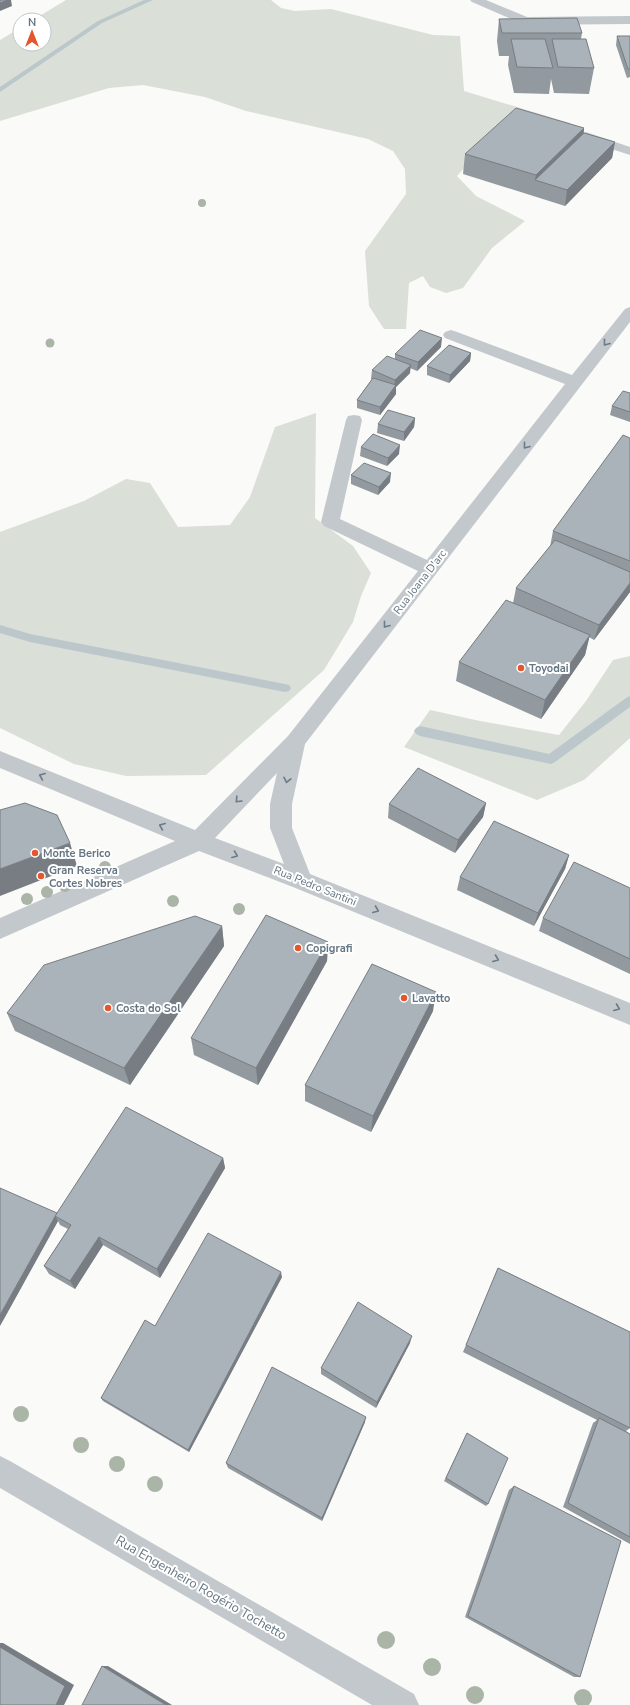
<svg xmlns="http://www.w3.org/2000/svg" width="630" height="1705" font-family="'Nunito Sans',sans-serif">
<rect width="100%" height="100%" fill="#fafaf8"/>
<g fill="#dadfd7">
<path d="M66,0H271L281,8L295,11L331,9L433,35L460,36L464,91L570,123L501,126L457,176L476,196L525,221L492,248L463,288L446,293L430,287L423,276L409,283L406,329H384L369,306L365,251L406,194L405,169L393,151L368,139L246,111L205,97L143,85L109,88L0,121V40L20,28V44H44V20H33Z"/>
<path d="M316,413L315,518L353,546L371,573L361,596L353,622L324,670L206,775L126,776L74,764L0,728V532L84,501L126,479L150,483L178,527L230,525L250,497L275,427Z"/>
<path d="M630,656V738L584,780L537,800L404,747L430,710L480,721L559,735L586,701L613,660Z"/>
</g>
<g fill="none" stroke-linecap="round" stroke-linejoin="round">
<g fill="#bbc7cb" fill-rule="evenodd">
<path d="M144,0H153L102,23L0,92V87L98,21Z"/>
<path d="M0,625L30,634L285,684L289,685L291,688L289,691L285,692L30,642L0,633Z"/>
<path d="M630,696V707L555,762L551,764L420,736L416,734L414,731L416,728L420,726L549,754L626,698Z"/>
</g>
<g fill="#c3c8cc" fill-rule="evenodd">
<path d="M470,0H486L527,17L630,16V24L525,25L472,2Z"/>
<path d="M586,132L630,147V155L581,139L579,136L581,133Z"/>
<path d="M630,307V322L305,744L292,804V828L310,874L630,1003V1025L293,887L199,851L0,939V918L175,841L0,768V751L195,830L288,736L418,571L324,526L321,522L346,420L348,416L354,415L360,416L362,420L340,519L427,560L565,384L445,338L443,335L445,332L451,330L457,332L572,375L625,309ZM277,773L270,804V828L284,864L215,838Z"/>
<path d="M0,1456L10,1461L414,1694L419,1705H372L0,1488Z"/>
</g>
</g>
<g fill="#aab4a7">
<circle cx="202" cy="203" r="4"/>
<circle cx="50" cy="343" r="4.5"/>
<circle cx="105" cy="867" r="6"/>
<circle cx="65" cy="886" r="6"/>
<circle cx="47" cy="892" r="6"/>
<circle cx="27" cy="899" r="6"/>
<circle cx="173" cy="901" r="6"/>
<circle cx="239" cy="909" r="6"/>
<circle cx="21" cy="1414" r="8"/>
<circle cx="81" cy="1445" r="8"/>
<circle cx="117" cy="1464" r="8"/>
<circle cx="155" cy="1484" r="8"/>
<circle cx="386" cy="1640" r="9"/>
<circle cx="432" cy="1667" r="9"/>
<circle cx="475" cy="1695" r="9"/>
<circle cx="583" cy="1698" r="9"/>
</g>
<g fill="#929a9f">
<path d="M499,19L582,33L581,39L594,68L589,94L554,93L551,79L549,94L514,93L508,65L509,56H499L497,41Z"/>
<path d="M617,36H630V77L627,78L616,45Z"/>
<path d="M584,128V133L615,142L612,158L565,206L463,174L465,154Z"/>
<path d="M441,347L417,371L410,368V373L396,387V394L380,415L357,408V400L372,379H371L372,370L395,359V354Z"/>
<path d="M471,353L470,361L449,383L427,375V366Z"/>
<path d="M630,393V422L610,415L612,406Z"/>
<path d="M415,418L414,427L404,441L377,433L378,424Z"/>
<path d="M630,438V592L594,640L589,637L585,655L541,719L456,681L459,662L513,603L516,588L550,547L553,531Z"/>
<path d="M361,447L399,454L387,466L360,456Z"/>
<path d="M351,475L390,482L378,495L351,484Z"/>
<path d="M486,803L483,817L455,853L388,818L389,804Z"/>
<path d="M569,855L565,869L534,926L457,890L460,877Z"/>
<path d="M630,888V974L539,931L543,918Z"/>
<path d="M222,926L224,946L130,1085L15,1031L7,1013Z"/>
<path d="M328,942L327,961L258,1085L194,1055L191,1038Z"/>
<path d="M433,1011L371,1132L305,1101V1085Z"/>
<path d="M223,1158L225,1168L160,1278L103,1245L75,1289L49,1274L44,1266L68,1229L60,1225L58,1221L0,1326L57,1213Z"/>
<path d="M498,1268L630,1332V1428L626,1431L630,1434V1544L563,1507L593,1423L597,1420L463,1352Z"/>
<path d="M282,1277L189,1452L103,1401L101,1398L155,1326Z"/>
<path d="M410,1343L376,1408L321,1374V1368Z"/>
<path d="M365,1422L322,1521L228,1468L226,1463Z"/>
<path d="M467,1433L488,1504L486,1506L444,1481Z"/>
<path d="M514,1486L580,1677H574L465,1617L509,1490Z"/>
</g>
<g fill="#777d82">
<path d="M7,0H11L12,6L0,11V3Z"/>
<path d="M584,128L581,148L535,180L536,175Z"/>
<path d="M615,142L612,158L565,206L567,190Z"/>
<path d="M442,338L441,347L417,371L418,362Z"/>
<path d="M471,353L470,361L449,383L450,375Z"/>
<path d="M411,365L410,373L396,387V394L380,415V407L394,387L395,380Z"/>
<path d="M415,418L414,427L404,441V432Z"/>
<path d="M400,445L399,454L387,466L388,458Z"/>
<path d="M391,473L390,482L378,495L379,487Z"/>
<path d="M630,583V592L594,640L599,625Z"/>
<path d="M590,635L585,655L541,719L545,700Z"/>
<path d="M486,803L483,817L455,853L458,840Z"/>
<path d="M70,843L77,866L0,896V869Z"/>
<path d="M569,855L565,869L534,926L538,913Z"/>
<path d="M222,926L224,946L130,1085L124,1068Z"/>
<path d="M328,942L327,961L258,1085L256,1068Z"/>
<path d="M436,992L433,1011L371,1132L373,1116Z"/>
<path d="M223,1158L225,1168L160,1278L157,1269Z"/>
<path d="M55,1216L58,1221L0,1326V1315Z"/>
<path d="M99,1237L103,1245L75,1289L70,1281Z"/>
<path d="M281,1272L282,1277L189,1452L188,1450Z"/>
<path d="M412,1336L410,1343L376,1408L377,1402Z"/>
<path d="M366,1417L365,1422L322,1521V1518Z"/>
<path d="M0,1643H3L74,1685L64,1705H56L0,1647Z"/>
<path d="M102,1666H108L172,1705H166Z"/>
</g>
<g fill="#aab3b9" stroke="#777d82">
<path d="M0,0H7L0,3Z"/>
<path d="M577,18L582,33H502L499,19Z"/>
<path d="M617,36H630V69H628Z"/>
<path d="M511,39H545L553,68L517,67Z"/>
<path d="M552,39H586L594,68L558,67Z"/>
<path d="M516,108L584,128L536,175L465,154Z"/>
<path d="M584,133L615,142L567,190L535,180Z"/>
<path d="M420,330L442,338L418,362L395,354Z"/>
<path d="M449,345L471,353L450,375L427,366Z"/>
<path d="M387,356L411,365L395,380L372,370Z"/>
<path d="M373,378L396,385L380,407L357,400Z"/>
<path d="M623,391L630,393V412L612,406Z"/>
<path d="M388,410L415,418L404,432L378,424Z"/>
<path d="M373,434L400,445L388,458L361,447Z"/>
<path d="M623,435L630,438V561L553,531Z"/>
<path d="M364,463L391,473L379,487L351,475Z"/>
<path d="M555,540L630,572V583L599,625L516,588Z"/>
<path d="M506,600L590,635L545,700L459,662Z"/>
<path d="M418,768L486,803L458,840L389,804Z"/>
<path d="M25,803L57,815L70,843L0,869V810Z"/>
<path d="M494,821L569,855L538,913L460,877Z"/>
<path d="M574,862L630,888V959L543,918Z"/>
<path d="M266,915L328,942L256,1068L191,1038Z"/>
<path d="M195,916L222,926L124,1068L7,1013L44,965Z"/>
<path d="M372,964L436,992L373,1116L305,1085Z"/>
<path d="M126,1107L223,1158L157,1269L99,1237L70,1281L44,1266L71,1225L55,1216Z"/>
<path d="M0,1188L57,1213L0,1315Z"/>
<path d="M208,1233L281,1272L188,1450L101,1398L145,1320L155,1326Z"/>
<path d="M498,1268L630,1332V1428L466,1345Z"/>
<path d="M358,1302L412,1336L377,1402L321,1368Z"/>
<path d="M272,1367L366,1417L322,1518L226,1463Z"/>
<path d="M599,1418L630,1434V1537L568,1503Z"/>
<path d="M467,1433L508,1458L488,1504L446,1478Z"/>
<path d="M514,1486L621,1541L580,1677L468,1616Z"/>
<path d="M0,1647L65,1686L56,1705H0Z"/>
<path d="M102,1666L166,1705H82Z"/>
</g>
<defs><path id="oneway-chevron" d="M-2-3.5L2.5 0L-2 3.5" fill="none" stroke-width="1.6" stroke-linecap="round" stroke-linejoin="round"/></defs>
<g stroke="#6a7a87">
<use href="#oneway-chevron" transform="translate(606 343) rotate(128)"/>
<use href="#oneway-chevron" transform="translate(526 446) rotate(128)"/>
<use href="#oneway-chevron" transform="translate(386 625) rotate(128)"/>
<use href="#oneway-chevron" transform="translate(42 776) rotate(-157)"/>
<use href="#oneway-chevron" transform="translate(287 780) rotate(102)"/>
<use href="#oneway-chevron" transform="translate(238 800) rotate(134)"/>
<use href="#oneway-chevron" transform="translate(162 826) rotate(-157)"/>
<use href="#oneway-chevron" transform="translate(235 855) rotate(21)"/>
<use href="#oneway-chevron" transform="translate(376 910) rotate(22)"/>
<use href="#oneway-chevron" transform="translate(496 959) rotate(22)"/>
<use href="#oneway-chevron" transform="translate(617 1008) rotate(22)"/>
</g>
<g fill="#e4572e" stroke="#fff" stroke-width="1.5">
<circle cx="521" cy="668" r="4"/>
<circle cx="35" cy="853" r="4"/>
<circle cx="41" cy="876" r="4"/>
<circle cx="298" cy="948" r="4"/>
<circle cx="404" cy="998" r="4"/>
<circle cx="108" cy="1008" r="4"/>
</g>
<g text-anchor="middle" dominant-baseline="central" stroke-width="4" stroke-linejoin="round" paint-order="stroke">
<g font-size="11" fill="#657683" stroke="#fff">
<text transform="translate(420 582) rotate(-52)">Rua Joana D'arc</text>
<text transform="translate(315 886) rotate(22)">Rua Pedro Santini</text>
</g>
<g font-size="11" font-weight="bold" fill="#657683" stroke="#fff" text-anchor="start">
<text x="529" y="668">Toyodai</text>
<text x="43" y="853">Monte Berico</text>
<text x="49" y="870">Gran Reserva<tspan x="49" dy="13">Cortes Nobres</tspan></text>
<text x="306" y="948">Copigrafi</text>
<text x="412" y="998">Lavatto</text>
<text x="116" y="1008">Costa do Sol</text>
</g>
<g font-size="13" fill="#657683" stroke="#fff">
<text transform="translate(201 1588) rotate(30)">Rua Engenheiro Rogério Tochetto</text>
</g>
</g>
<g transform="translate(32 32)"><circle r="19" fill="#ffffff" stroke="#c1c8cd"/>
<path d="M0-3L7 15L0 10L-7 15Z" fill="#e4572e"/>
<text y="-6" font-size="11" font-weight="bold" text-anchor="middle" fill="#657683">N</text>
</g>
</svg>
